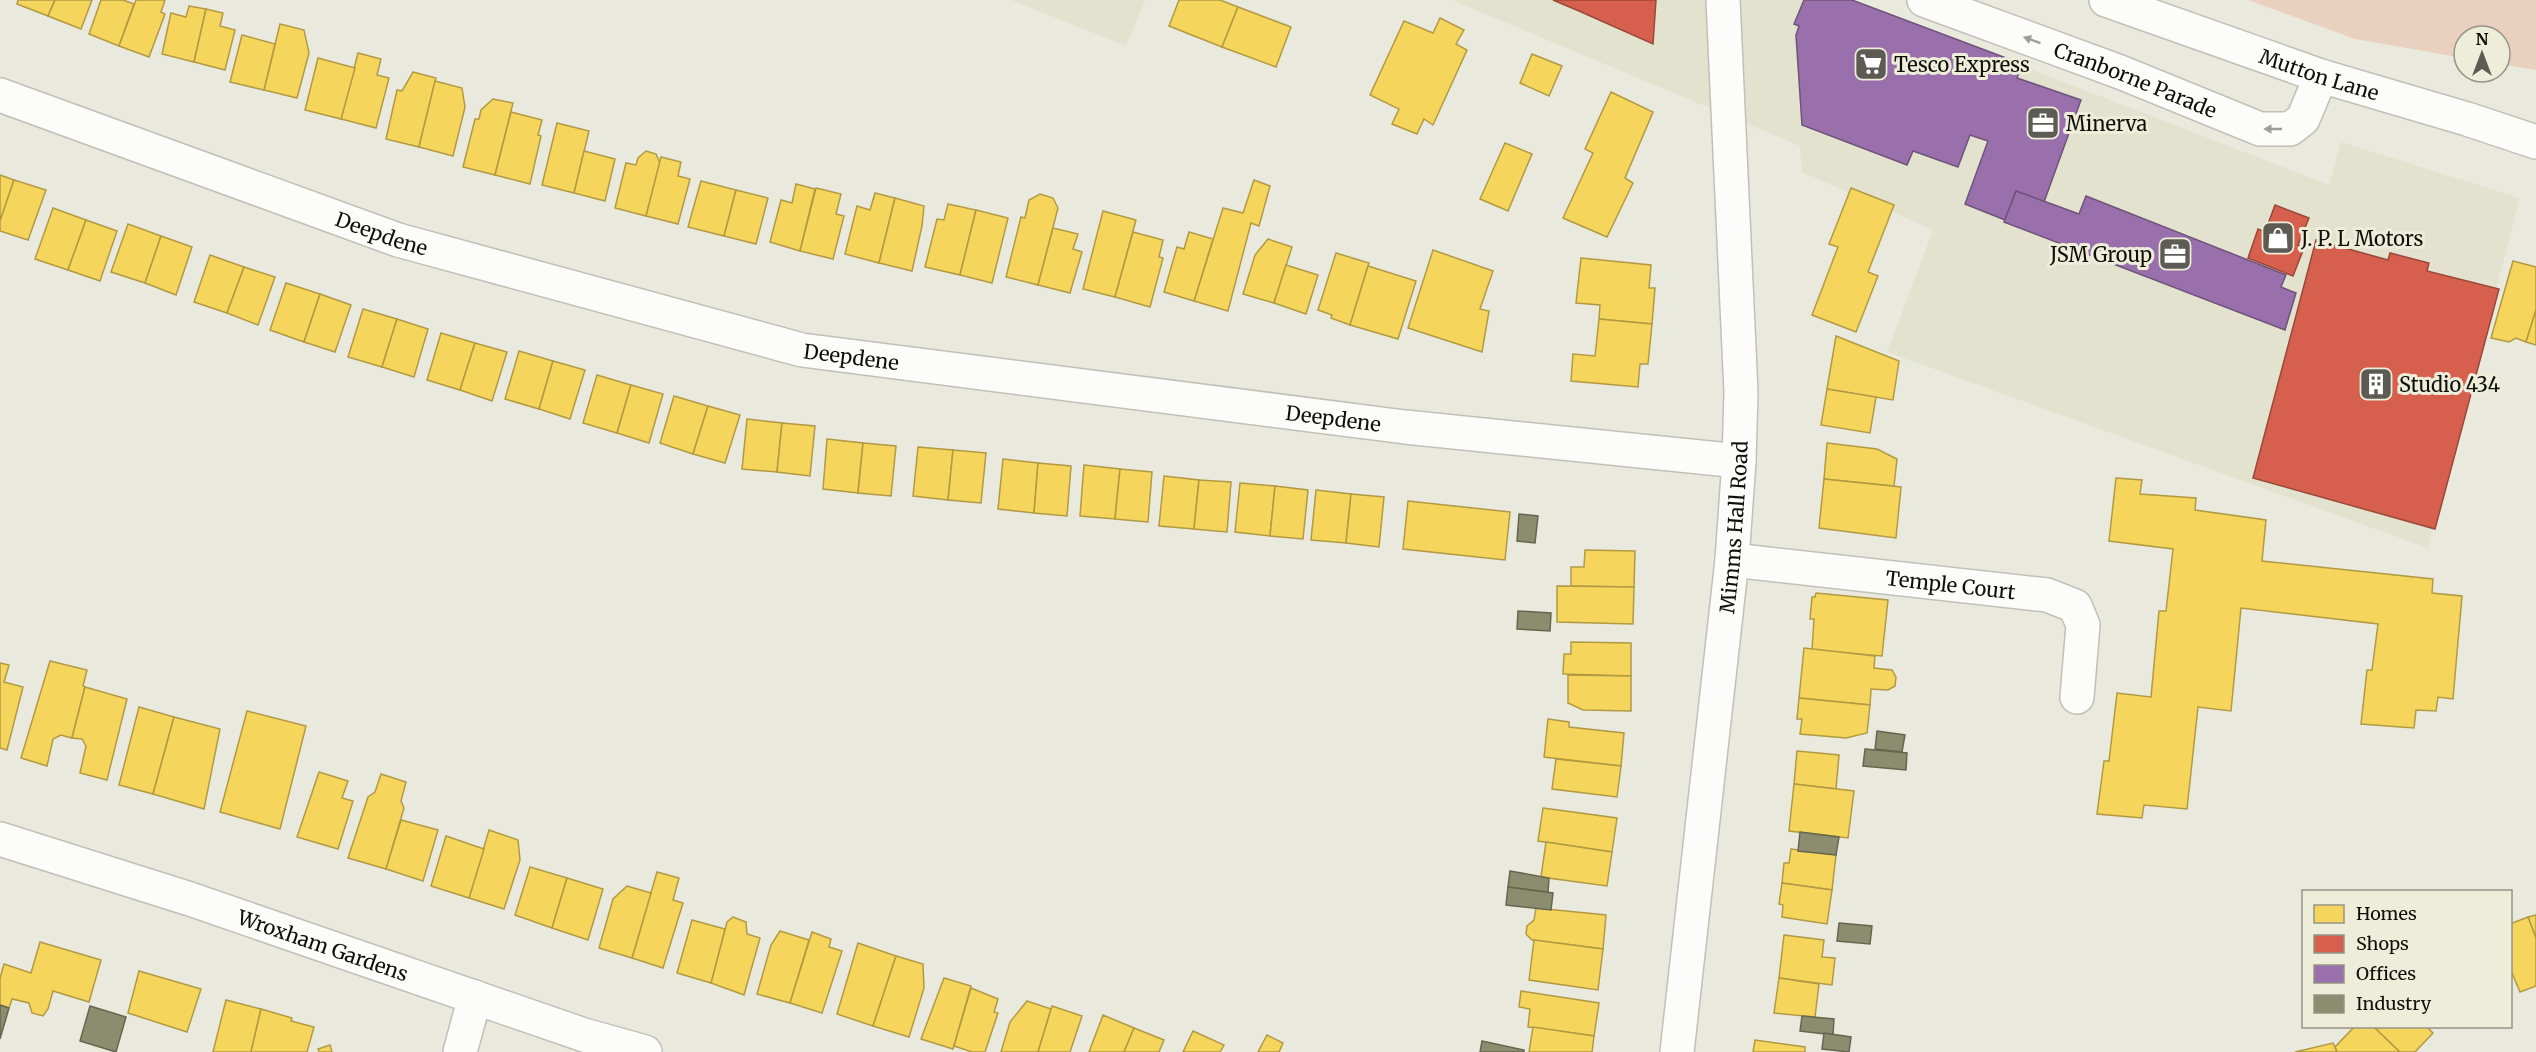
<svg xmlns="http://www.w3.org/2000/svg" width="2536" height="1052" font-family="Merriweather,serif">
<rect width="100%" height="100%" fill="#eae9de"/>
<g fill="#e3e2ce">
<path d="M1011,0H1145L1126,46Z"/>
<path d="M1452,0H1852L2329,185L2341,142L2520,198L2428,548L1887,352L1933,230L1802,172L1800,146Z"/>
</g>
<path fill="#e9d0bf" d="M2248,0H2536V70L2500,64V36H2464V58L2355,39Z"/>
<g fill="#f6d55c" stroke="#b19a43" stroke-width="1.5">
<path d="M18,0H55L48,16L17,4Z"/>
<path d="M55,0H92L81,29L48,16Z"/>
<path d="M101,0H123L134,4L119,46L89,34Z"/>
<path d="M136,0H165L161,12L165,14L149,57L119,46Z"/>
<path d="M1179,0H1220L1238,7L1222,47L1169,26Z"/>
<path d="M189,6L206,9L194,62L162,54L171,13L186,17Z"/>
<path d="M1238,7L1291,27L1276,67L1222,47Z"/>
<path d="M206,9L223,13L220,26L235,30L225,70L194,62Z"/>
<path d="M1440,18L1464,30L1456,44L1467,50L1433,125L1424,119L1417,134L1392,124L1399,109L1370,95L1404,21L1433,33Z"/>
<path d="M280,24L304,30L309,53L297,98L264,90Z"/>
<path d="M242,35L275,44L264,90L230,82Z"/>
<path d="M358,53L381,59L377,75L389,78L376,128L341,119Z"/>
<path d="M1532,54L1562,66L1549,96L1520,83Z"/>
<path d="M318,58L355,68L341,119L305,110Z"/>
<path d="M413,72L436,78L419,147L386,139L397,90L402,91Z"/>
<path d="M435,81L462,88L465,107L453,156L419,147Z"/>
<path d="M1611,92L1653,112L1625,178L1633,183L1607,237L1563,218L1593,153L1585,149Z"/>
<path d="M493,99L513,103L495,175L463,167L475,119H479L481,110Z"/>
<path d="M511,112L542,120L538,135L541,136L530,184L495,175Z"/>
<path d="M557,123L589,131L574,193L542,185Z"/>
<path d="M1505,143L1532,154L1508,211L1480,199Z"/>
<path d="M584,151L615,159L605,201L574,193Z"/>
<path d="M646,151L656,154L660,163L646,216L615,208L626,163L636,165L638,158Z"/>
<path d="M661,157L681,162L678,176L690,179L678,224L646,216Z"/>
<path d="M0,175L14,180L0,221Z"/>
<path d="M14,180L46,190L28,240L0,231V221Z"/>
<path d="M1254,180L1270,186L1259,226L1251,223L1228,311L1194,301L1223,208L1243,213Z"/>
<path d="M701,181L736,190L724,236L688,227Z"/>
<path d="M796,184L815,189L800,251L770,242L781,200L792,203Z"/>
<path d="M816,188L841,194L836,214L844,216L833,259L800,251Z"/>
<path d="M1851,188L1894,205L1868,272L1878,276L1856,332L1812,315L1838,247L1829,244Z"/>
<path d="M736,190L768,198L756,244L724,236Z"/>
<path d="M875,193L895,198L879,263L845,254L857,206L870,210Z"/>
<path d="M1040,194L1053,198L1058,208L1038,285L1006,277L1021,217L1025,218L1029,200Z"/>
<path d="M895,198L924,206L922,226L912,271L879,263Z"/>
<path d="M948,204L976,210L960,275L925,267L937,219L944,220Z"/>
<path d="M53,208L86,220L68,270L35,259Z"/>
<path d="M976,210L1008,218L992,283L960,275Z"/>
<path d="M1103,211L1136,220L1115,297L1083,289Z"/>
<path d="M86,220L117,231L100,281L68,270Z"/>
<path d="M128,224L161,236L145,283L111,272Z"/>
<path d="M1053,228L1078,234L1073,249L1082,252L1070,293L1038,285Z"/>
<path d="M1133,232L1163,240L1159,257L1163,258L1150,307L1115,297Z"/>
<path d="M1189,232L1213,239L1194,301L1164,292L1177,247L1184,249Z"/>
<path d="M161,236L192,247L176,295L145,283Z"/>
<path d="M1268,239L1292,247L1274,303L1243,294L1255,255Z"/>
<path d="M1433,250L1493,271L1480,309L1489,311L1482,352L1408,328Z"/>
<path d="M1336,253L1369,263L1350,325L1331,318L1332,315L1318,310Z"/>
<path d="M210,255L244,267L227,313L194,302Z"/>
<path d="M1581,258L1651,265L1649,288H1655L1652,324L1599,319L1600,305L1576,303Z"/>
<path d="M2513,261L2536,267V310L2526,342L2516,338L2509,342L2491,338Z"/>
<path d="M1286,265L1318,275L1306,314L1274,303Z"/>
<path d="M1368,266L1416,281L1398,339L1350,325Z"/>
<path d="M244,267L275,277L258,325L227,313Z"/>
<path d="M286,283L320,294L304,342L270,330Z"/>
<path d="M320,294L351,305L335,352L304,342Z"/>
<path d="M363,309L397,319L382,367L348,357Z"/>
<path d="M2536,310V345L2526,342Z"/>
<path d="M397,319L428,329L414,377L382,367Z"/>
<path d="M1599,319L1652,324L1648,364H1640L1638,387L1571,381L1573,354L1595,356Z"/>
<path d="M441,333L475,343L460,390L427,380Z"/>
<path d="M1836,336L1899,361L1893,400L1827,389Z"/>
<path d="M475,343L507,352L492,401L460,390Z"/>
<path d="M519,351L553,361L539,409L505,399Z"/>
<path d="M553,361L585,370L570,419L539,409Z"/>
<path d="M597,375L631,385L617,433L583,423Z"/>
<path d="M631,385L663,394L649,443L617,433Z"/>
<path d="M1827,389L1876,397L1870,433L1821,425Z"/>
<path d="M674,396L708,406L693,454L660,443Z"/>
<path d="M708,406L740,415L725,463L693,454Z"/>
<path d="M747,419L782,423L777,472L742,469Z"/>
<path d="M782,423L815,426L810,476L777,472Z"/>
<path d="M827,439L863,443L858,493L823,489Z"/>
<path d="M863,443L896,446L891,496L858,493Z"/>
<path d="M1827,443L1877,449L1897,459L1894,486L1824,479Z"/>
<path d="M918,447L953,450L948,500L913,496Z"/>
<path d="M953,450L986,453L981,503L948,500Z"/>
<path d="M1003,459L1038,463L1034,513L998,509Z"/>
<path d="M1038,463L1071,466L1067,516L1034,513Z"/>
<path d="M1084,465L1120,469L1115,519L1080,516Z"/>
<path d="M1120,469L1152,472L1148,522L1115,519Z"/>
<path d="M1164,476L1199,480L1194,529L1159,526Z"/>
<path d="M2116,478L2142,480L2140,494L2196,498L2195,510L2266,520L2262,561L2433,579L2432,593L2462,596L2453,699L2438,697L2436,711L2416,710L2414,728L2361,724L2367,670H2372L2378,624L2241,608L2231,711L2198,707L2187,809L2144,805L2142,818L2097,814L2104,761H2109L2117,693L2151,697L2159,611H2166L2173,549L2109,541Z"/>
<path d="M1824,479L1901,487L1896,538L1819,528Z"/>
<path d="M1199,480L1231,482L1227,532L1194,529Z"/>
<path d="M1240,483L1275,486L1270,536L1235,532Z"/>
<path d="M1275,486L1308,490L1303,539L1270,536Z"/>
<path d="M1316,490L1351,494L1346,543L1311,540Z"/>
<path d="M1351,494L1384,497L1379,547L1346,543Z"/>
<path d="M1408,501L1510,512L1505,560L1403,549Z"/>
<path d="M1585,550L1635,551L1634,587L1571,586V567H1584Z"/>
<path d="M1557,586L1634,587L1633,624L1557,622Z"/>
<path d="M1816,593L1888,600L1882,656L1812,650L1814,619H1810L1812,597H1815Z"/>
<path d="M1571,642L1631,643V676L1563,674L1564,654H1571Z"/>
<path d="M1804,648L1875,656L1874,668L1892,670L1896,677L1895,686L1888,690L1871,689L1870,705L1799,698Z"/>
<path d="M50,661L87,670L83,686L85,687L72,738L61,735L53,739L47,766L21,758Z"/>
<path d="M0,663L9,665L4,682L23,687L7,750L0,748Z"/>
<path d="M1568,675L1631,676V711L1583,710L1568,703Z"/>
<path d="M85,687L127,699L107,780L80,773L86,746L82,739L72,738Z"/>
<path d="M1799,698L1870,705L1867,733L1846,738L1800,734L1802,719H1797Z"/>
<path d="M139,707L174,717L153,794L119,785Z"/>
<path d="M247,711L306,726L280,829L220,812Z"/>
<path d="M174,717L220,729L204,809L153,794Z"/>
<path d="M1548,719L1569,722V727L1624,733L1621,766L1544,757Z"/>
<path d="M1797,751L1839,755L1836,789L1794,784Z"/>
<path d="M1556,759L1621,766L1617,797L1552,789Z"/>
<path d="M319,772L348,781L342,798L353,801L338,849L297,837Z"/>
<path d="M381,774L406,782L401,801L404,808L386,869L348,858L368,797L375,792Z"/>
<path d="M1794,784L1854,791L1848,838L1789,831Z"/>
<path d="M1543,808L1617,818L1612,852L1538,841Z"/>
<path d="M401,820L438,830L423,881L386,869Z"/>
<path d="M489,830L518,840L520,860L504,909L469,898Z"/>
<path d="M446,836L484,849L469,898L431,886Z"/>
<path d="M1546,842L1612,852L1607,886L1541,877Z"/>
<path d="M1791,849L1836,855L1832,890L1782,883L1784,863H1789Z"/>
<path d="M530,867L567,878L552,928L515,915Z"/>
<path d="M657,872L679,878L673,900L683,903L663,968L632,958Z"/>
<path d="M567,878L603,889L588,940L552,928Z"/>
<path d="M1782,883L1832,890L1827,924L1782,917L1783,905L1779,904Z"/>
<path d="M627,886L651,893L632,958L599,948L613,899Z"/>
<path d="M1536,908L1606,915L1603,949L1532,940L1526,934L1527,926L1534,920Z"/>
<path d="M2536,915V938L2528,917Z"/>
<path d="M733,917L746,922L747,934L760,938L744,995L711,983L727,922Z"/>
<path d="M2528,917L2536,938V986L2520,992L2510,968V924Z"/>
<path d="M692,920L725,929L711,983L677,973Z"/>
<path d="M780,931L809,940L790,1003L757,994L771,945Z"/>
<path d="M812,932L831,939L829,947L842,951L822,1013L790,1003Z"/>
<path d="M1784,935L1824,940L1822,957L1835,958L1832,985L1779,978Z"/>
<path d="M1534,940L1603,949L1598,990L1529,980Z"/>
<path d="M40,942L101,960L89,1002L53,991L48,1009L43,1016L32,1013L29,1003L12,999L9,1008L0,1005V978L4,964L31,973Z"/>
<path d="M858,943L896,956L873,1026L837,1014Z"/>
<path d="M896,956L923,964L924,988L909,1037L873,1026Z"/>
<path d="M139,971L201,989L187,1032L128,1013Z"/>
<path d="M944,978L971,986L953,1049L921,1039Z"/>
<path d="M1779,978L1819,984L1815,1017L1774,1013Z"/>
<path d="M971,988L998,999L994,1012L998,1013L985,1052H972L954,1046Z"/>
<path d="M1521,991L1599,1003L1594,1036L1528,1027L1530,1009L1519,1007Z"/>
<path d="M226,1000L261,1009L251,1052H213Z"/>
<path d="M1027,1001L1051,1009L1038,1052H1001L1010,1022Z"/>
<path d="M1052,1006L1082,1016L1070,1052H1038Z"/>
<path d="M261,1009L292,1018L291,1021L314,1027L307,1052H251Z"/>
<path d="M1103,1015L1134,1028L1124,1052H1089Z"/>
<path d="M2355,1026H2373L2400,1052H2337L2335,1047Z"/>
<path d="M2373,1026H2426L2433,1033L2415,1052H2400Z"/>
<path d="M1533,1027L1594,1036L1592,1052H1529Z"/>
<path d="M1134,1028L1164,1040L1159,1052H1124Z"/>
<path d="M1193,1031L1224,1045L1220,1052H1183Z"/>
<path d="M1267,1035L1283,1043L1279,1052H1258Z"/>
<path d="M1755,1040L1805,1047V1052H1753Z"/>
<path d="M2333,1043L2337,1052H2295Z"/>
<path d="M330,1045L332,1052H319L318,1049Z"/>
</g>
<g fill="#d6604d" stroke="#9a4839" stroke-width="1.5">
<path d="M1553,0H1656L1653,44L1579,11Z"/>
<path d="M2275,205L2309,218L2298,245L2304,248L2293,276L2248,258L2258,229L2265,232Z"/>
<path d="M2316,240L2388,260L2390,253L2429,263L2427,271L2499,289L2435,529L2253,478Z"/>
</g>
<g fill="#9970ab" stroke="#70537a" stroke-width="1.5">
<path d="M1804,0H1852L2022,64L2017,78L2081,100L2044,202L2016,191L2005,220L1965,204L1988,141L1970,135L1958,167L1913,151L1907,165L1802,125L1796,35L1799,26L1794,24Z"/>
<path d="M2016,191L2079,214L2086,196L2286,275L2281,287L2296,293L2285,330L2004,222Z"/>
</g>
<g fill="#8c8c6e" stroke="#666650" stroke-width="1.5">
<path d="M1519,514L1538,516L1535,543L1517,541Z"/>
<path d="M1518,611L1551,613L1550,631L1517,629Z"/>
<path d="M1877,731L1905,735L1902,752L1875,749Z"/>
<path d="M1865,749L1907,753L1906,770L1863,766Z"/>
<path d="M1800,832L1839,837L1836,855L1798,851Z"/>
<path d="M1510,871L1549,878L1548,892L1508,887Z"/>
<path d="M1508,887L1553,893L1551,910L1506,905Z"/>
<path d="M1839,923L1872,926L1870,944L1837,941Z"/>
<path d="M0,1005L9,1008L0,1039Z"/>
<path d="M90,1006L126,1017L116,1052L80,1041Z"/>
<path d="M1802,1016L1834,1019L1833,1035L1800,1031Z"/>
<path d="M1824,1033L1851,1037L1849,1052L1822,1049Z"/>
<path d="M1482,1041L1524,1050V1052H1480Z"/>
</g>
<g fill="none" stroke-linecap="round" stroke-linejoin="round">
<defs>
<g id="minor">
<path id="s1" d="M1924,0L2120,72L2260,129H2290L2303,119L2321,76"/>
<path id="s2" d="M0,95L398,240L802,350L1405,427L1739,461"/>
<path id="s3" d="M1732,560L2047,595L2075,606L2083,625L2077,697"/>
<path id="s4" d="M0,839L190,899L584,1035L645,1052"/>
<path d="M460,1052L475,997"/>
<path id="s5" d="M1677,1052L1732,560L1739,461L1741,392L1723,0"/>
</g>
<g id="secondary">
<path id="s6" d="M2106,0L2321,76L2467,119L2536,142"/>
</g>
</defs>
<use href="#minor" stroke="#c1c0b8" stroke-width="36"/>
<use href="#secondary" stroke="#c1c0b8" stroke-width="36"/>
<use href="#minor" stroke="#fcfcfa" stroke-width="33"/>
<use href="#secondary" stroke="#fcfcfa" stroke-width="33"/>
</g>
<defs><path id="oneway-solid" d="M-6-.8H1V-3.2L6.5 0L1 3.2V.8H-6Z" transform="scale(1.5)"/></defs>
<g fill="#9d9d9a">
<use href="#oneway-solid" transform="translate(2032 40) rotate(-160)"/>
<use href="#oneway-solid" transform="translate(2273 129) rotate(180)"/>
</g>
<defs>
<symbol id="supermarket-square" viewBox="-11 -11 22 22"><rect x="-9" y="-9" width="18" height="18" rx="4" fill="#5c5b54" stroke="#eeedda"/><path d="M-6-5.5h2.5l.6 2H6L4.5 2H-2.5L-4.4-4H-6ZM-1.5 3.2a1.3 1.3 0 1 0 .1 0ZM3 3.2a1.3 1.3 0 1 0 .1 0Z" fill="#fff"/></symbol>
<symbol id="office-square" viewBox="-11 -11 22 22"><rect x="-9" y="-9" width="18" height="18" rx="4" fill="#5c5b54" stroke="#eeedda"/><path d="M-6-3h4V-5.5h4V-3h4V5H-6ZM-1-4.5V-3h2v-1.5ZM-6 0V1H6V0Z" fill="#fff"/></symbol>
<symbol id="shop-square" viewBox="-11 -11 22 22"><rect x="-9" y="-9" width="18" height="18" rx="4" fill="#5c5b54" stroke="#eeedda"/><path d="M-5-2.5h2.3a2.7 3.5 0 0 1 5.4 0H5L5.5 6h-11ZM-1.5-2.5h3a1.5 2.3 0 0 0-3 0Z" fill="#fff"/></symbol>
<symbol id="building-square" viewBox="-11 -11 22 22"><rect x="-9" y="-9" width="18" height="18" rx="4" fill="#5c5b54" stroke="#eeedda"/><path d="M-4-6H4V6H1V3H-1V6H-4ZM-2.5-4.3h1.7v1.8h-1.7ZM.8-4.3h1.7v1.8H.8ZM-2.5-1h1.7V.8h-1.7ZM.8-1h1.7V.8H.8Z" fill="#fff"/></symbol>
</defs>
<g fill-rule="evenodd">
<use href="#supermarket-square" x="1852" y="45" width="38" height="38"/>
<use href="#office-square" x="2024" y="104" width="38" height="38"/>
<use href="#shop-square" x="2259" y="219" width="38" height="38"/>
<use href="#office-square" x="2156" y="235" width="38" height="38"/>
<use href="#building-square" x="2357" y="365" width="38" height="38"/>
</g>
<g text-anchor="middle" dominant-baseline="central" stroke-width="6" stroke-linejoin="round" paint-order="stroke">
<g font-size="20" fill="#0f0f09" stroke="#eeedda" text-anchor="start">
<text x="1894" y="64">Tesco Express</text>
<text x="2066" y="123">Minerva</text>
<text x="2301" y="238">J. P. L Motors</text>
<text x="2152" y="254" text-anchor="end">JSM Group</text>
<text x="2399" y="384">Studio 434</text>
</g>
<g font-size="20" fill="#0f0f09" stroke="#eeedda">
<text stroke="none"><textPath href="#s6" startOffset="226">Mutton Lane</textPath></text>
<text stroke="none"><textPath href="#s1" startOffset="226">Cranborne Parade</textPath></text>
<text stroke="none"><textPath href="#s2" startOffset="406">Deepdene</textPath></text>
<text stroke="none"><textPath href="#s2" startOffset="892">Deepdene</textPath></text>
<text stroke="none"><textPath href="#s2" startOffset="1378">Deepdene</textPath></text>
<text stroke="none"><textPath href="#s5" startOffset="528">Mimms Hall Road</textPath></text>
<text stroke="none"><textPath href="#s3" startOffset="220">Temple Court</textPath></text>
<text stroke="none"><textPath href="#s4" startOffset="340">Wroxham Gardens</textPath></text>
</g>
</g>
<rect x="2302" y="890" width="210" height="138" fill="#eeedda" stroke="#959486" stroke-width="1.5"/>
<rect x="2314" y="905" width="30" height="18" fill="#f6d55c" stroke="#959486" stroke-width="1.5"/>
<text x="2356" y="920" font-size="18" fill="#0f0f09">Homes</text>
<rect x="2314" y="935" width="30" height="18" fill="#d6604d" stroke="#959486" stroke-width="1.5"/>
<text x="2356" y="950" font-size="18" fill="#0f0f09">Shops</text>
<rect x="2314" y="965" width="30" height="18" fill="#9970ab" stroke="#959486" stroke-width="1.5"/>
<text x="2356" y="980" font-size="18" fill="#0f0f09">Offices</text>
<rect x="2314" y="995" width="30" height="18" fill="#8c8c6e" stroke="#959486" stroke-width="1.5"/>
<text x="2356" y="1010" font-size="18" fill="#0f0f09">Industry</text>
<g transform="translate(2482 54)"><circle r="28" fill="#eeedda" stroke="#959486" stroke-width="1.5"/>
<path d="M0-4.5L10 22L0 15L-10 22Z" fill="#5c5b54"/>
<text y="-9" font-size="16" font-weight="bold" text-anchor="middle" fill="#0f0f09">N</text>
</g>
</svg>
